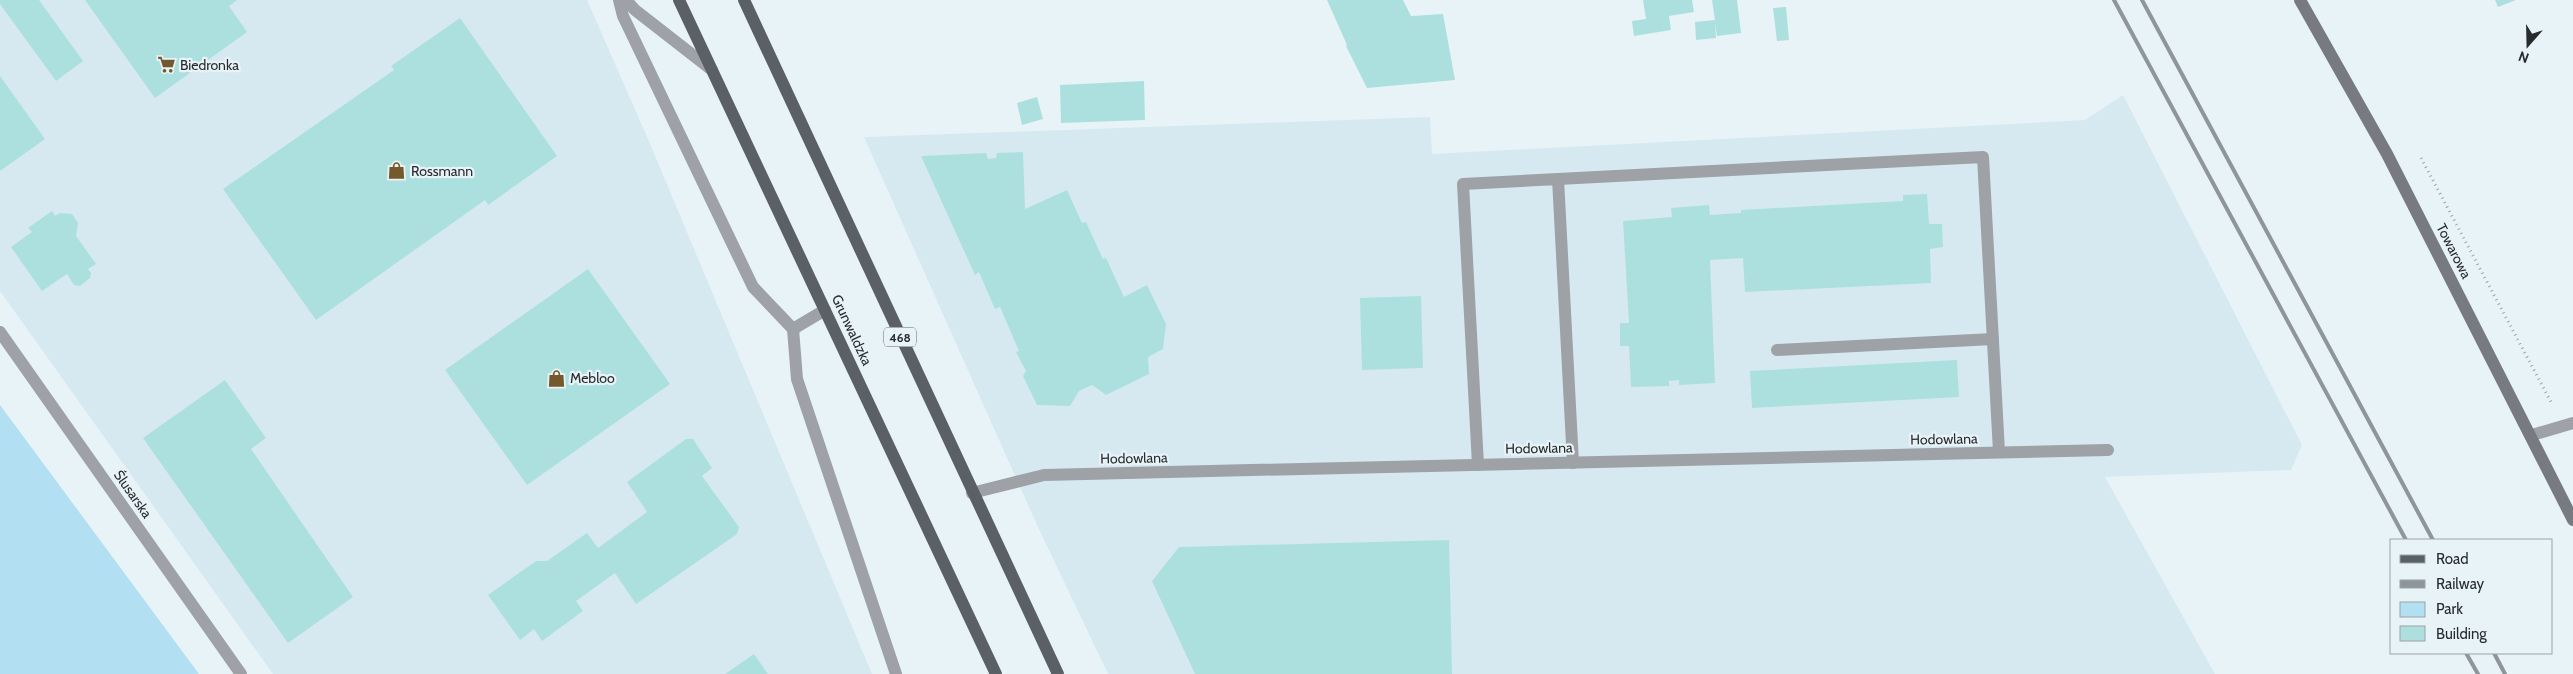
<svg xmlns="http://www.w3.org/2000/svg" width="2573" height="674" font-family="Cabin,sans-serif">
<rect width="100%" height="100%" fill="#e8f3f8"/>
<g fill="#d6e9f1">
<path d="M0,0H587L648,139L872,674H273L0,291Z"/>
<path d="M2123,95L2302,445L2291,470L2105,477L2215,674H1108L1037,525L864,137L1430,117L1432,154L2085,120Z"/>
</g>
<path fill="#b2dff1" d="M0,405L199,674H0Z"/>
<g fill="#ace0df">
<path d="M0,0H39L83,61L56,81L0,4Z"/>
<path d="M85,0H237L229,6L247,32L155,98Z"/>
<path d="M1327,0H1403L1411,16L1443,14L1455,80L1367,88L1346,46L1347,45Z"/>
<path d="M1643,0H1692L1694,12L1669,16L1671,30L1634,36L1632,21L1646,19Z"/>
<path d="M1712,0H1737L1741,33L1717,36L1715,23L1716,38L1696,40L1695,22L1715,20Z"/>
<path d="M2495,0H2516L2498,7Z"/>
<path d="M1786,7L1789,40L1777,41L1773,8Z"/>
<path d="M460,18L557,156L488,205L485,200L316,320L223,189L394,70L391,66Z"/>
<path d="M0,76L45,139L0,171Z"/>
<path d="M1144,81L1145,120L1061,123L1060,85Z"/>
<path d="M1037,97L1043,119L1022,125L1017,103Z"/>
<path d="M1023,152L1025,209L1067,190L1082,223L1086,222L1103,259L1106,258L1124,297L1147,285L1166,324L1163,349L1148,357L1149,374L1106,395L1092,385L1079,391L1070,406L1037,405L1023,376L1026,371L1016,352L1019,351L1000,307L995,309L979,272L975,275L921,156L986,153L988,159L996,158L997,153Z"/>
<path d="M1927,194L1929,224H1942L1943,247L1930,249L1931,283L1745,292L1743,258L1710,260L1715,383L1679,385V380L1669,381V386L1631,387L1629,346H1620V323H1629L1623,221L1672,217L1671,208L1709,205L1710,215L1741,213V210L1903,201V195Z"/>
<path d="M52,211L55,216L60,213L72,214L78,223L76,236L96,264L88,269L91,273L90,278L80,286L74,285L67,274L42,291L11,247L32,232L28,228Z"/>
<path d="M588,269L670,384L527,485L445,370Z"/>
<path d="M1421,296L1423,368L1362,370L1360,298Z"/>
<path d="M1957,360L1959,397L1752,408L1750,371Z"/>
<path d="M225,380L266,438L251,449L353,597L288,643L143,438Z"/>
<path d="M686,439H693L712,468L702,476L739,527L737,534L636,604L615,573L576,601L583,611L542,641L534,629L520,640L488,595L536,561H547L587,533L598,548L647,512L627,482Z"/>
<path d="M1449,540L1452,674H1195L1152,581L1179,547Z"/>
<path d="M754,654L768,674H725Z"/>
</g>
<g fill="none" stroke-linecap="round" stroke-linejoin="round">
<path stroke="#9ca4a8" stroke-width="3" stroke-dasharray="1 4" stroke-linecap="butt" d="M2421,158L2551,402"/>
<g stroke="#9ea1a5" stroke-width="12">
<path d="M619,0L623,16L753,287L793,329L797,379L896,674"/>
<path d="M626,0L635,10L712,70"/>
<path d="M1558,179L1983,157L1999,452"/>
<path d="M793,329L825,310"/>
<path d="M1777,350L1993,339"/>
<path d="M1934,454L2108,450"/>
<path d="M1478,465L1463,184L1558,179L1573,463"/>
</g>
<g stroke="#9ea1a5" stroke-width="12">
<path d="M0,332L241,674"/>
<path d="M2532,435L2573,423"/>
<path d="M972,493L1044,475L1934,454"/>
</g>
<path stroke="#777b80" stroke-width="12" d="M2300,0L2387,154L2573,520"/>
<g stroke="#5b6066" stroke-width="12">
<path d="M679,0L996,674"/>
<path d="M744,0L1058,674"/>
</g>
<g stroke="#8e9699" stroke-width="4">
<path d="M2114,0L2406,540"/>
<path d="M2142,0L2433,540"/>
<path d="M2466,653L2478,674"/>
<path d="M2494,653L2505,674"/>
</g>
</g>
<defs>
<symbol id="supermarket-bare" viewBox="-9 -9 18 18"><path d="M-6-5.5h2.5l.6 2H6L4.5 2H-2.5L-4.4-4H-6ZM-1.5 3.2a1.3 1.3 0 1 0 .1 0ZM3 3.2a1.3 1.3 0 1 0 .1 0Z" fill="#73592b" stroke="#e8f3f8" stroke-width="2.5" paint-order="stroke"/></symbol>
<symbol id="shop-bare" viewBox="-9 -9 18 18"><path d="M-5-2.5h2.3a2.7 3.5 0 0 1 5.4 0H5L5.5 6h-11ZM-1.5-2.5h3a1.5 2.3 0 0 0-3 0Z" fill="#73592b" stroke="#e8f3f8" stroke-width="2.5" paint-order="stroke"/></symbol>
</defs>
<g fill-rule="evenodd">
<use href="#supermarket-bare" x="154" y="52" width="25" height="25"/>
<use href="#shop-bare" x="384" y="158" width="25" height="25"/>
<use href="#shop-bare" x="544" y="366" width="25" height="25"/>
</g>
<g text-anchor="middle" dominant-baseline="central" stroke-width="4.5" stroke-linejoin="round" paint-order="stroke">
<rect fill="#e8f3f8" stroke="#61676a" stroke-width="1" x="884" y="327.5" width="32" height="19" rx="4"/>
<g font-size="12" font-weight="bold" fill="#272b2d">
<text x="900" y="337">468</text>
</g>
<g font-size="14" fill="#272b2d" stroke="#e8f3f8" text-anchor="start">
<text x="180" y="65">Biedronka</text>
<text x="411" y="171">Rossmann</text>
<text x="570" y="378">Mebloo</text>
</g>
<g font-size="14" fill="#272b2d" stroke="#e8f3f8">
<text transform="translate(2454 251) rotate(63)">Towarowa</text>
<text transform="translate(852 330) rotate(65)">Grunwaldzka</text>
<text transform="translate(1944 439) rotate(-1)">Hodowlana</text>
<text transform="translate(1539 448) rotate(-1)">Hodowlana</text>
<text transform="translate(1134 458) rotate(-1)">Hodowlana</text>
<text transform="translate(133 494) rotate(55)">Ślusarska</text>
</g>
</g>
<rect x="2390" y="539" width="162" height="115" fill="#e8f3f8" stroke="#9ba3a7"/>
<rect x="2400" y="555" width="25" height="8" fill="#5b6066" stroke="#9ba3a7"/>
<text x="2436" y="564" font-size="15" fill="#272b2d">Road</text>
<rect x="2400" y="580" width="25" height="8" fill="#8e9699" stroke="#9ba3a7"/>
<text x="2436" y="589" font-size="15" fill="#272b2d">Railway</text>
<rect x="2400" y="602" width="25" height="15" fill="#b2dff1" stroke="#9ba3a7"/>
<text x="2436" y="614" font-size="15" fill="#272b2d">Park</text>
<rect x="2400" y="626" width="25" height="15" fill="#ace0df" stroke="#9ba3a7"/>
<text x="2436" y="639" font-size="15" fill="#272b2d">Building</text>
<g transform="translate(2528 45) rotate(200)" stroke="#e8f3f8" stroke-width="4" paint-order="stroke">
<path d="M0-4L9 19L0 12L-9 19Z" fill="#272b2d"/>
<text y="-8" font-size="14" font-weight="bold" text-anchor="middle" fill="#272b2d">N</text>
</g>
</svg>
